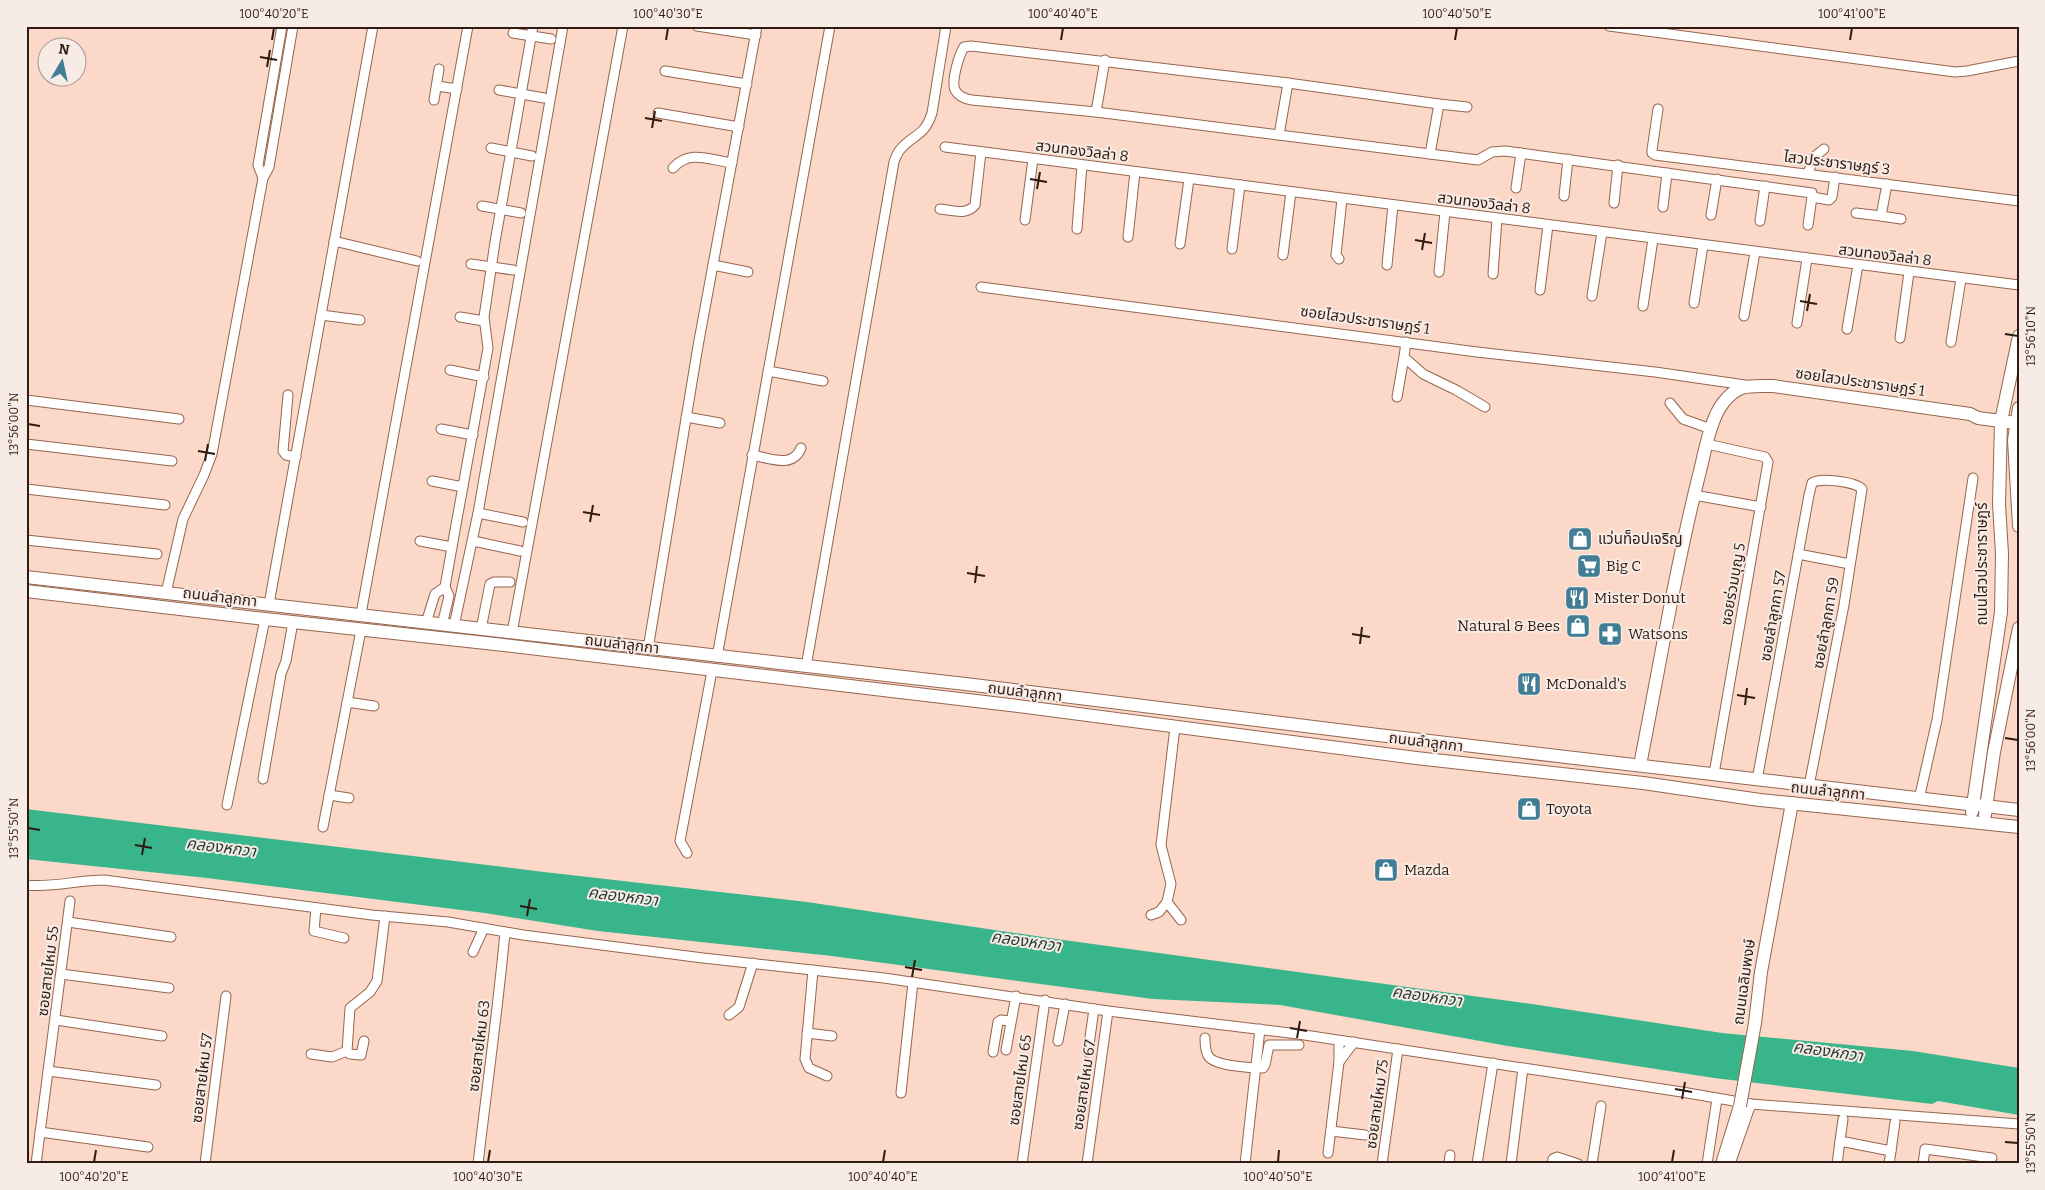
<svg xmlns="http://www.w3.org/2000/svg" width="2045" height="1190" font-family="Bitter,'Noto Sans Thai',serif">
<rect width="100%" height="100%" fill="#fbd8c8"/>
<path fill="#38b58b" d="M26,809L544,872L807,902L1049,938L1532,1004L1722,1033L1913,1051L2019,1068V1115L1938,1101L1932,1104L1714,1078L1508,1046L1280,1005L1153,999L832,956L598,931L485,913L207,878L26,859Z"/>
<g fill="none" stroke-linecap="round" stroke-linejoin="round">
<defs>
<g id="street">
<path d="M697,26L756,35"/>
<path d="M1609,26L1955,72L1967,71L2019,61"/>
<path d="M513,33L551,39"/>
<path d="M665,71L747,84"/>
<path d="M437,86L457,89"/>
<path d="M499,90L544,98"/>
<path d="M434,100L439,69"/>
<path d="M1467,107L1439,104L1288,83L971,46L964,47C959,55 951,81 955,90C958,96 966,99 972,100L1096,112L1478,160L1492,152L1505,151L1812,193V197"/>
<path d="M1658,109L1652,150V153L1655,155L2019,201"/>
<path d="M1096,112L1105,60"/>
<path d="M658,113L739,127"/>
<path d="M1279,135L1288,83"/>
<path d="M945,147L2019,285"/>
<path d="M491,148L532,156"/>
<path d="M1430,154L1439,104"/>
<path d="M673,168C689,149 710,160 732,163"/>
<path d="M1808,173L1814,157L1824,149"/>
<path d="M263,178L258,165L282,26"/>
<path d="M1887,184L1881,216L1901,219"/>
<path d="M1516,188L1521,153"/>
<path d="M1564,196L1568,159"/>
<path d="M1614,203L1618,165"/>
<path d="M482,206L521,213"/>
<path d="M1663,207L1667,173"/>
<path d="M940,209C952,210 966,216 975,205L981,152"/>
<path d="M1856,213L1881,216"/>
<path d="M1711,215L1717,179"/>
<path d="M1025,220L1033,159"/>
<path d="M1760,221L1765,186"/>
<path d="M1808,225L1812,197L1829,200L1832,197L1835,177"/>
<path d="M1077,229L1082,165"/>
<path d="M1128,237L1135,172"/>
<path d="M334,241L417,261"/>
<path d="M1180,244L1189,179"/>
<path d="M1232,249L1240,185"/>
<path d="M1283,255L1291,192"/>
<path d="M1339,259L1336,255L1342,199"/>
<path d="M471,264L513,270"/>
<path d="M713,265L748,272"/>
<path d="M1387,265L1393,205"/>
<path d="M1439,272L1445,212"/>
<path d="M1493,274L1497,219"/>
<path d="M981,287L1477,352L1655,372L1745,385"/>
<path d="M1540,290L1548,225"/>
<path d="M1592,296L1602,232"/>
<path d="M1694,303L1703,245"/>
<path d="M1643,306L1653,239"/>
<path d="M321,315L360,320"/>
<path d="M1744,316L1755,252"/>
<path d="M460,317L484,321"/>
<path d="M1797,323L1807,259"/>
<path d="M1847,329L1858,265"/>
<path d="M1900,338L1909,272"/>
<path d="M1406,342L1404,357L1423,374L1456,390L1485,407"/>
<path d="M1951,342L1961,279"/>
<path d="M450,370L484,377"/>
<path d="M768,371L823,381"/>
<path d="M288,395L283,451L286,455L296,457"/>
<path d="M1397,397L1404,357"/>
<path d="M26,400L179,419"/>
<path d="M1670,403L1683,419L1711,429"/>
<path d="M686,417L720,423"/>
<path d="M441,429L473,435"/>
<path d="M26,444L172,461"/>
<path d="M1707,444L1765,457L1768,462L1714,774"/>
<path d="M752,455C769,458 793,469 801,448"/>
<path d="M432,481L463,487"/>
<path d="M26,489L165,505"/>
<path d="M1694,495L1761,507"/>
<path d="M478,513L523,522"/>
<path d="M26,540L157,554"/>
<path d="M420,541L452,547"/>
<path d="M473,541L520,551"/>
<path d="M1798,554L1850,564"/>
<path d="M166,593L183,519L204,475L212,454L263,178L269,167L293,26"/>
<path d="M269,604L373,26"/>
<path d="M361,614L468,26"/>
<path d="M426,623L435,594L445,587"/>
<path d="M442,625L449,596L445,587L452,547L488,348L484,317L495,242L533,26"/>
<path d="M454,626L478,513L563,26"/>
<path d="M481,629L490,584L494,582H510"/>
<path d="M512,633L623,26"/>
<path d="M648,649L698,346L757,26"/>
<path d="M717,657L830,26"/>
<path d="M806,667L894,162C895,159 897,154 899,151C912,134 924,138 932,113L946,26"/>
<path d="M347,702L374,706"/>
<path d="M1175,727L1161,845L1171,884L1167,902L1181,920"/>
<path d="M263,779L281,674L286,661L293,622"/>
<path d="M1757,780L1809,495L1812,483C1820,477 1856,482 1862,489L1844,605L1809,786"/>
<path d="M329,795L349,798"/>
<path d="M1919,799L1937,720L1973,478"/>
<path d="M227,805L265,619"/>
<path d="M323,827L361,630"/>
<path d="M687,853L680,841L712,671"/>
<path d="M26,885C52,888 78,880 104,880L372,915L448,922L523,935L703,958L884,978L1108,1011L1298,1034L1682,1092L1751,1104L2019,1124"/>
<path d="M316,908L314,931L344,938"/>
<path d="M1151,915L1159,912L1167,902"/>
<path d="M68,922L171,937"/>
<path d="M473,952L484,928"/>
<path d="M813,970L805,1059L809,1068L827,1076"/>
<path d="M61,974L169,988"/>
<path d="M729,1015L739,1007L753,963"/>
<path d="M56,1020L162,1036"/>
<path d="M807,1033L832,1036"/>
<path d="M1205,1038C1205,1044 1205,1052 1209,1057C1216,1066 1252,1068 1263,1068L1265,1065L1269,1045H1299"/>
<path d="M364,1041L361,1055L350,1054L347,1051L350,1008L370,992L377,981L385,916"/>
<path d="M1058,1041L1065,1004"/>
<path d="M1006,1050L1016,996"/>
<path d="M993,1052L998,1022L1001,1020L1010,1021"/>
<path d="M1088,1052L1094,1009"/>
<path d="M311,1054L332,1057L347,1051"/>
<path d="M1339,1062L1354,1042"/>
<path d="M48,1071L156,1085"/>
<path d="M901,1093L913,982"/>
<path d="M1331,1131L1365,1135"/>
<path d="M40,1132L148,1147"/>
<path d="M1840,1141L1843,1119"/>
<path d="M1891,1151L1895,1122"/>
<path d="M1328,1153L1339,1062V1041"/>
<path d="M36,1164L70,901"/>
<path d="M205,1164L226,996"/>
<path d="M478,1164C487,1086 498,1009 505,932"/>
<path d="M1022,1164L1045,1000"/>
<path d="M1087,1164L1108,1011"/>
<path d="M1245,1164L1260,1029"/>
<path d="M1382,1164L1398,1049"/>
<path d="M1449,1164L1450,1155"/>
<path d="M1477,1164L1493,1063"/>
<path d="M1511,1164L1523,1068"/>
<path d="M1552,1164L1553,1159L1557,1157L1578,1164"/>
<path d="M1592,1164L1601,1106"/>
<path d="M1707,1164L1717,1099"/>
<path d="M1730,1164L1751,1104"/>
<path d="M1837,1164L1840,1141L1891,1151L1889,1164"/>
<path d="M1923,1164L1925,1149L1992,1158"/>
</g>
<g id="secondary">
<path d="M2019,408L2014,440L2019,526"/>
<path d="M26,577L974,685L1378,735L2019,810"/>
<path d="M26,591L265,619L495,644L1010,705L1416,758L1643,783L1760,800L2019,827"/>
<path d="M1640,765C1659,669 1675,571 1699,475C1704,456 1710,419 1723,403C1738,383 1750,386 1773,386L1970,414L1978,418L2016,423"/>
<path d="M1972,812L2001,612L2002,554L1999,504L2001,421L2019,336"/>
<path d="M1985,815L1994,752L2019,628"/>
<path d="M1755,1023L1761,972L1792,803"/>
<path d="M1722,1164L1740,1106"/>
</g>
</defs>
<use href="#street" stroke="#97654d" stroke-width="11"/>
<use href="#secondary" stroke="#97654d" stroke-width="14"/>
<use href="#street" stroke="#fff" stroke-width="9"/>
<use href="#secondary" stroke="#fff" stroke-width="12"/>
<defs>
<path id="secondary-bridge" d="M1740,1106L1755,1023"/>
</defs>
<use href="#secondary-bridge" stroke="#97654d" stroke-width="14" stroke-linecap="butt"/>
<use href="#secondary-bridge" stroke="#fff" stroke-width="12"/>
</g>
<path fill="none" stroke="#301b12" stroke-width="2" d="M272,40L274,28M666,40L668,28M1061,40L1063,28M1455,40L1457,28M1850,40L1852,28M260,57L277,60M267,67L270,50M645,118L662,121M652,128L655,111M1030,179L1047,182M1037,189L1040,172M1415,240L1432,243M1422,250L1425,233M1800,301L1817,304M1807,311L1810,294M2005,334L2018,336M28,424L40,426M198,451L215,454M205,461L208,444M583,512L600,515M590,522L593,505M967,573L985,576M975,583L977,566M1352,634L1370,637M1360,644L1362,627M1737,695L1755,698M1745,705L1747,688M2005,738L2018,740M28,828L40,830M135,845L152,848M142,855L145,838M520,906L537,909M527,916L530,899M905,967L922,970M912,977L915,960M1290,1028L1307,1031M1297,1038L1300,1021M1675,1089L1692,1092M1682,1099L1685,1082M2005,1142L2018,1143M94,1162L96,1150M488,1162L490,1150M883,1162L885,1150M1278,1162L1279,1150M1672,1162L1674,1150"/>
<defs>
<symbol id="shop-square" viewBox="-11 -11 22 22"><rect x="-9" y="-9" width="18" height="18" rx="4" fill="#417d94" stroke="#f7ebe5"/><path d="M-5-2.5h2.3a2.7 3.5 0 0 1 5.4 0H5L5.5 6h-11ZM-1.5-2.5h3a1.5 2.3 0 0 0-3 0Z" fill="#fff"/></symbol>
<symbol id="supermarket-square" viewBox="-11 -11 22 22"><rect x="-9" y="-9" width="18" height="18" rx="4" fill="#417d94" stroke="#f7ebe5"/><path d="M-6-5.5h2.5l.6 2H6L4.5 2H-2.5L-4.4-4H-6ZM-1.5 3.2a1.3 1.3 0 1 0 .1 0ZM3 3.2a1.3 1.3 0 1 0 .1 0Z" fill="#fff"/></symbol>
<symbol id="restaurant-square" viewBox="-11 -11 22 22"><rect x="-9" y="-9" width="18" height="18" rx="4" fill="#417d94" stroke="#f7ebe5"/><path d="M-5-6h1v4h1v-4h1v4h1v-4h1v5L-1.5 .5V6h-2V.5L-5-1ZM5-6V6H3V1.5H1.5Q1.5-4 5-6Z" fill="#fff"/></symbol>
<symbol id="pharmacy-square" viewBox="-11 -11 22 22"><rect x="-9" y="-9" width="18" height="18" rx="4" fill="#417d94" stroke="#f7ebe5"/><path d="M-2-6h4v4h4v4h-4v4h-4v-4h-4v-4h4Z" fill="#fff"/></symbol>
</defs>
<g fill-rule="evenodd">
<use href="#shop-square" x="1566" y="525" width="28" height="28"/>
<use href="#supermarket-square" x="1575" y="552" width="28" height="28"/>
<use href="#restaurant-square" x="1563" y="584" width="28" height="28"/>
<use href="#shop-square" x="1564" y="612" width="28" height="28"/>
<use href="#pharmacy-square" x="1596" y="620" width="28" height="28"/>
<use href="#restaurant-square" x="1515" y="670" width="28" height="28"/>
<use href="#shop-square" x="1515" y="795" width="28" height="28"/>
<use href="#shop-square" x="1372" y="856" width="28" height="28"/>
</g>
<g text-anchor="middle" dominant-baseline="central" stroke-width="4" stroke-linejoin="round" paint-order="stroke">
<g font-size="15" fill="#301b12" stroke="#f7ebe5">
<text transform="translate(1082 151) rotate(7)">สวนทองวิลล่า 8</text>
<text transform="translate(1837 163) rotate(7)">ไสวประชาราษฎร์ 3</text>
<text transform="translate(1484 203) rotate(7)">สวนทองวิลล่า 8</text>
<text transform="translate(1885 255) rotate(7)">สวนทองวิลล่า 8</text>
<text transform="translate(1365 320) rotate(8)">ซอยไสวประชาราษฎร์ 1</text>
<text transform="translate(1860 382) rotate(8)">ซอยไสวประชาราษฎร์ 1</text>
<text transform="translate(1982 564) rotate(-90)">ถนนไสวประชาราษฎร์</text>
<text transform="translate(1733 584) rotate(-80)">ซอยร่วมบุญ 5</text>
<text transform="translate(220 597) rotate(7)">ถนนลำลูกกา</text>
<text transform="translate(1773 616) rotate(-80)">ซอยลำลูกกา 57</text>
<text transform="translate(1826 623) rotate(-80)">ซอยลำลูกกา 59</text>
<text transform="translate(622 644) rotate(7)">ถนนลำลูกกา</text>
<text transform="translate(1025 692) rotate(7)">ถนนลำลูกกา</text>
<text transform="translate(1426 742) rotate(7)">ถนนลำลูกกา</text>
<text transform="translate(1828 791) rotate(6)">ถนนลำลูกกา</text>
<text transform="translate(48 971) rotate(-83)">ซอยสายไหม 55</text>
<text transform="translate(1744 982) rotate(-82)">ถนนเฉลิมพงษ์</text>
<text transform="translate(479 1046) rotate(-83)">ซอยสายไหม 63</text>
<text transform="translate(202 1078) rotate(-83)">ซอยสายไหม 57</text>
<text transform="translate(1020 1080) rotate(-82)">ซอยสายไหม 65</text>
<text transform="translate(1084 1085) rotate(-82)">ซอยสายไหม 67</text>
<text transform="translate(1377 1104) rotate(-82)">ซอยสายไหม 75</text>
</g>
<g font-size="15" fill="#301b12" stroke="#f7ebe5" text-anchor="start">
<text x="1598" y="539">แว่นท็อปเจริญ</text>
<text x="1606" y="566">Big C</text>
<text x="1594" y="598">Mister Donut</text>
<text x="1560" y="626" text-anchor="end">Natural &amp; Bees</text>
<text x="1628" y="634">Watsons</text>
<text x="1546" y="684">McDonald's</text>
<text x="1546" y="809">Toyota</text>
<text x="1404" y="870">Mazda</text>
</g>
<g font-size="16" font-style="italic" fill="#1f392f" stroke="#f7ebe5">
<text transform="translate(221 847) rotate(7)">คลองหกวา</text>
<text transform="translate(623 896) rotate(7)">คลองหกวา</text>
<text transform="translate(1026 941) rotate(8)">คลองหกวา</text>
<text transform="translate(1427 996) rotate(8)">คลองหกวา</text>
<text transform="translate(1828 1051) rotate(8)">คลองหกวา</text>
</g>
</g>
<rect width="2045" height="1190" fill="none" stroke="#f7ebe5" stroke-width="55"/>
<g transform="translate(62 62) rotate(9)"><circle r="24" fill="#f7ebe5" stroke="#a79891"/>
<path d="M0-4L9 19L0 12L-9 19Z" fill="#417d94"/>
<text y="-8" font-size="14" font-weight="bold" text-anchor="middle" fill="#301b12">N</text>
</g>
<rect x="28" y="28" width="1990" height="1134" fill="none" stroke="#301b12" stroke-width="2"/>
<g font-size="12" text-anchor="middle" fill="#301b12">
<text x="274" y="18">100°40'20"E</text>
<text x="668" y="18">100°40'30"E</text>
<text x="1063" y="18">100°40'40"E</text>
<text x="1457" y="18">100°40'50"E</text>
<text x="1852" y="18">100°41'00"E</text>
<text transform="translate(2031 336) rotate(-90)" y="4">13°56'10"N</text>
<text transform="translate(14 424) rotate(-90)" y="4">13°56'00"N</text>
<text transform="translate(2031 740) rotate(-90)" y="4">13°56'00"N</text>
<text transform="translate(14 828) rotate(-90)" y="4">13°55'50"N</text>
<text transform="translate(2031 1143) rotate(-90)" y="4">13°55'50"N</text>
<text x="94" y="1181">100°40'20"E</text>
<text x="488" y="1181">100°40'30"E</text>
<text x="883" y="1181">100°40'40"E</text>
<text x="1278" y="1181">100°40'50"E</text>
<text x="1672" y="1181">100°41'00"E</text>
</g>
</svg>
